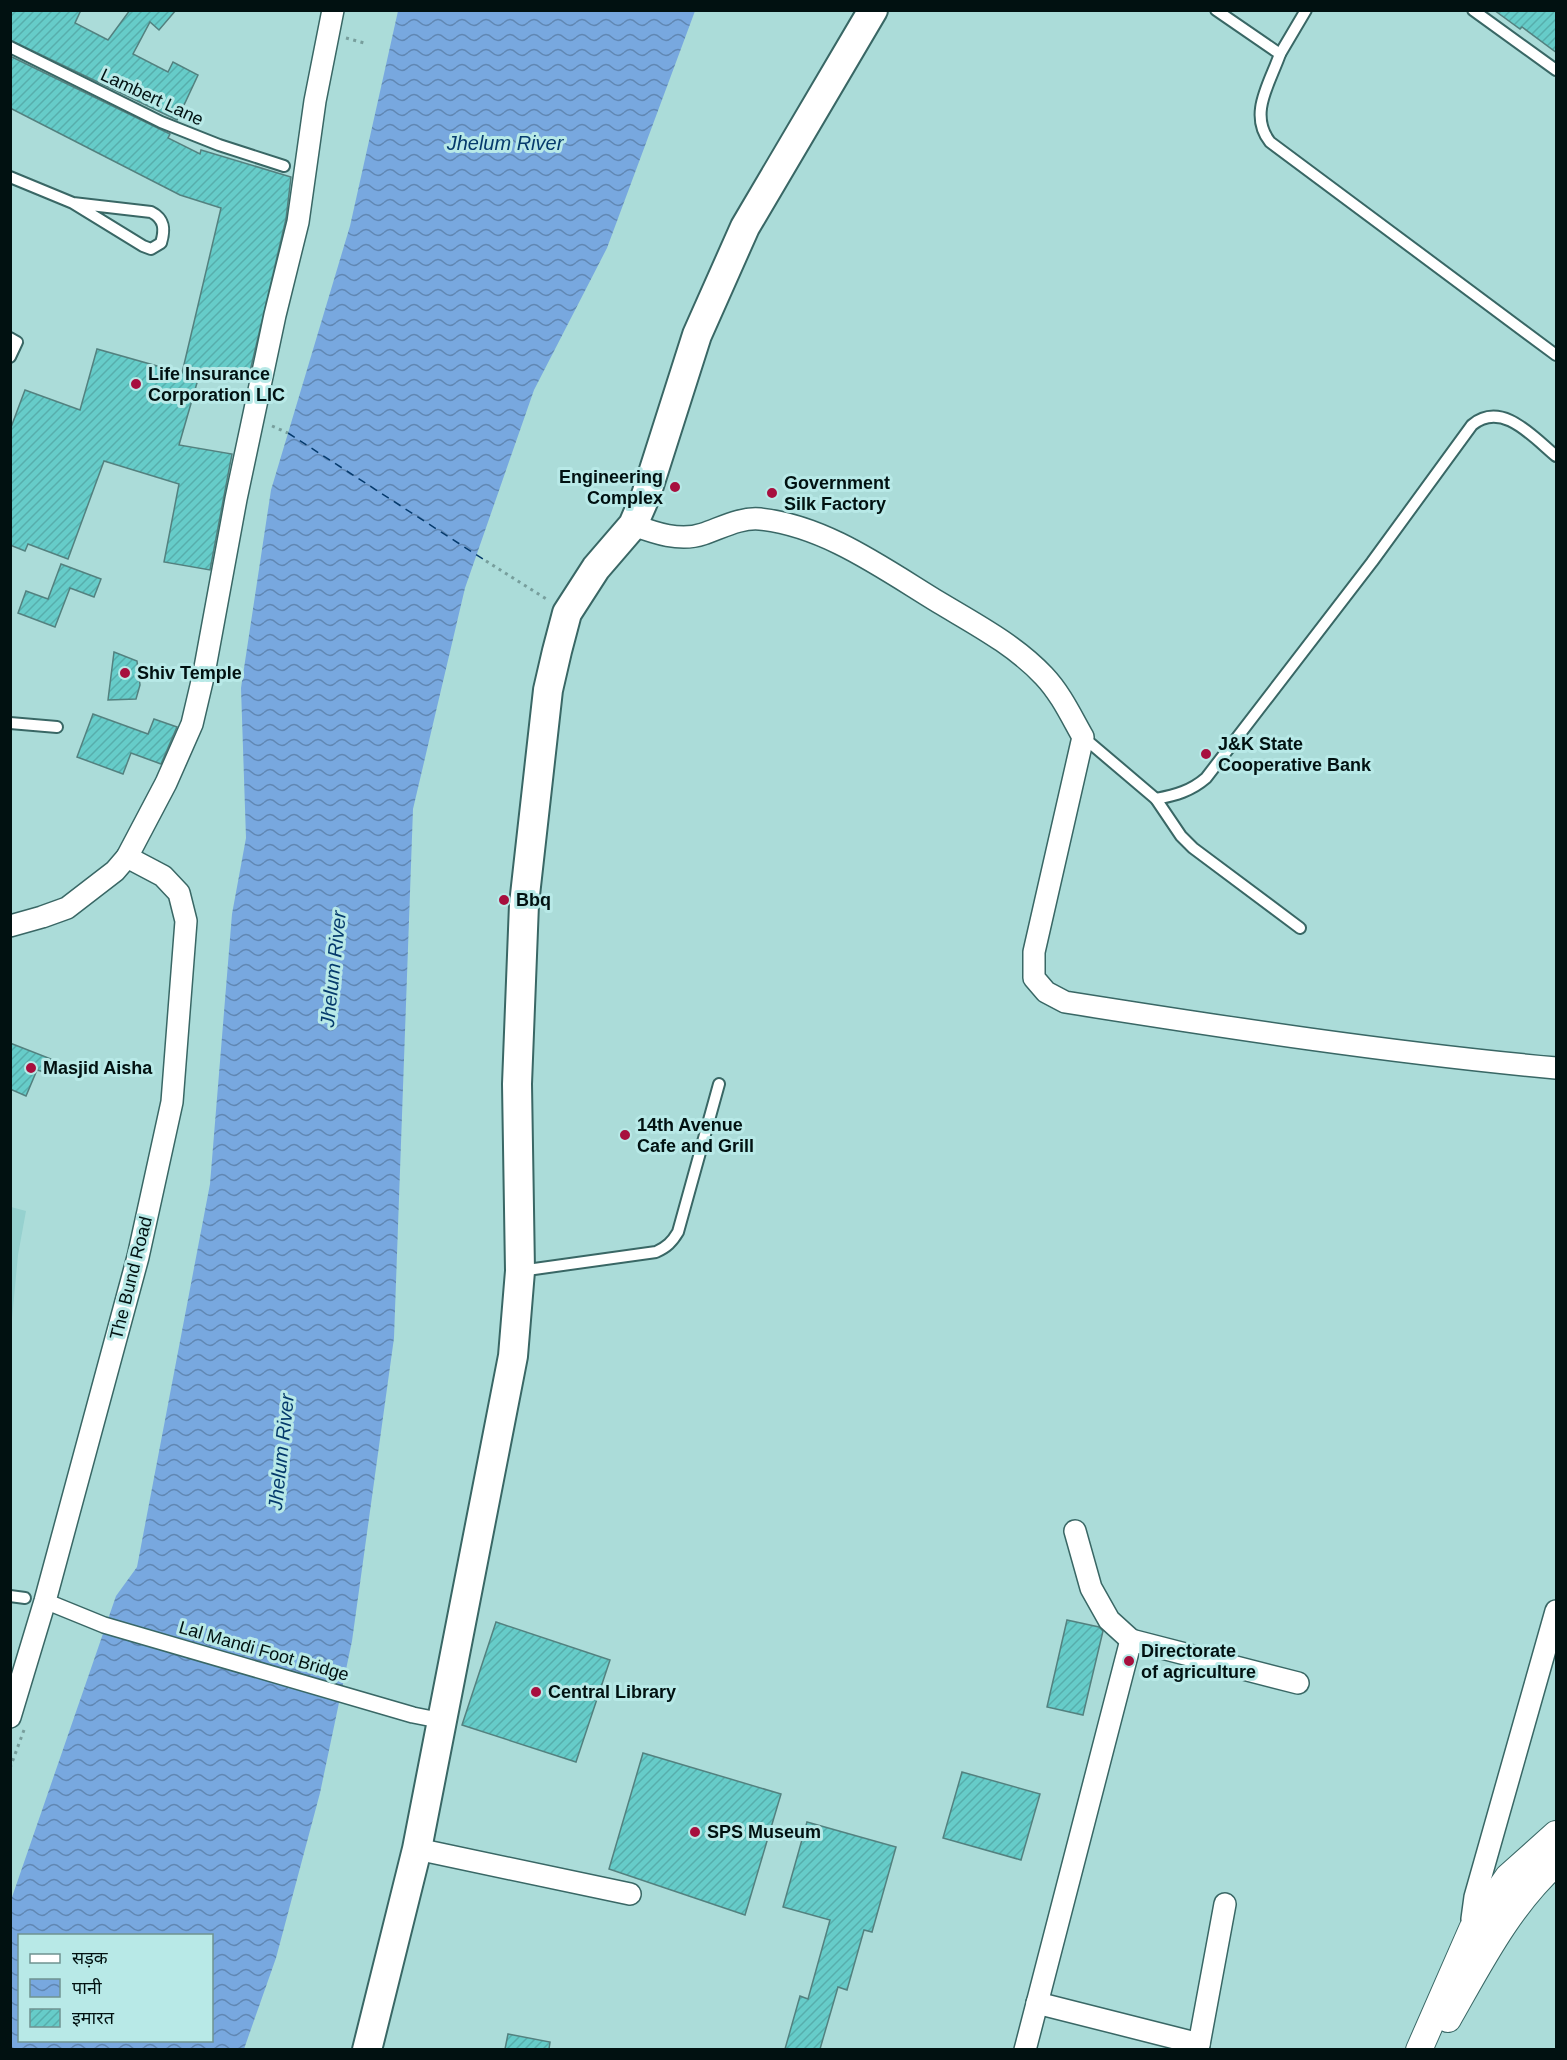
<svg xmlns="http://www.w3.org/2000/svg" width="1567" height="2060" font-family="Helvetica,'Noto Sans Devanagari',sans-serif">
<defs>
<pattern id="water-waves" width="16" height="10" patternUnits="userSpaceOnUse" patternTransform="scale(1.5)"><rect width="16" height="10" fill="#78a8df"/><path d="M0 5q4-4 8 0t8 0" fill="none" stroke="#6087b3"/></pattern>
<pattern id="building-hatch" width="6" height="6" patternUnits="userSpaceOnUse" patternTransform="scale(1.5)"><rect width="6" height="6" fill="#66ccc9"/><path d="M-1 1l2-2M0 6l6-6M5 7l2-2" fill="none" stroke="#57aeac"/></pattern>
</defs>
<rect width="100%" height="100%" fill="#abdcd9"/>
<path fill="#96d1cf" d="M11,1207L26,1211L18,1255L11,1329Z"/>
<path fill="url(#water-waves)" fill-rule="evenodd" d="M398,11H695L607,248L534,390L465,588L413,809L394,1338L352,1641L320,1793L276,1958L244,2049L11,2050V1900L116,1596L137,1567L210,1184L232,914L246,838L241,688L271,490L350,226ZM20,1936H212V2040H20Z"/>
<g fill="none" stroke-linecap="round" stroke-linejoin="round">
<path stroke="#053a6c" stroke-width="1.5" stroke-dasharray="8 6" stroke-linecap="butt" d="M288,433L486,561"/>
</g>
<g fill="url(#building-hatch)" stroke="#53817f" stroke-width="1.5">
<path d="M10,10H81L75,23L108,40L130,10H176L159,30L150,22L133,54L168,72L173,62L198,75L177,120L10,40Z"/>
<path d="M1494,10H1557V53L1522,27L1520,29Z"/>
<path d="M10,56L170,134L168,138L200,154L201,150L291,177L286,219L248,380L201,369L179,445L232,454L210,570L164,562L179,484L104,461L68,559L28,544L25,551L10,545V430L25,390L80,410L97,349L182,373L221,208L180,195L10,108Z"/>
<path d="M61,564L101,579L94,597L70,588L55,627L18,613L26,591L48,599Z"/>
<path d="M114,652L137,661L140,685L136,699L108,700Z"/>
<path d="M93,714L148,734L154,719L177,727L161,764L131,753L123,774L77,757Z"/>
<path d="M10,1043L51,1059L52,1066L48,1073L37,1070L26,1096L10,1089Z"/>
<path d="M1067,1620L1099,1627L1103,1631L1083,1715L1047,1707Z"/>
<path d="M496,1622L610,1660L576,1762L462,1725Z"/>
<path d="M643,1753L781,1794L745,1915L609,1869Z"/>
<path d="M962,1772L1040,1794L1021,1860L943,1838Z"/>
<path d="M807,1822L896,1847L872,1932L864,1930L847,1990L838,1987L820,2049H785L800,1996L808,1999L830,1920L783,1907Z"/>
<path d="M508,2034L550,2042L549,2049H505Z"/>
</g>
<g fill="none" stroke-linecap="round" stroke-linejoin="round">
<defs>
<g id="service">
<path d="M1216,10L1280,54C1270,83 1248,114 1270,142L1556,355"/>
<path d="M1473,10L1556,70"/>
<path d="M10,47L161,122L219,145L284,166"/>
<path d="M1280,54L1306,10"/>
<path d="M10,177L73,203L151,212C165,219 165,230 161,243L151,249L143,246L73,203"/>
<path d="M10,338L17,342L10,357"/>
<path d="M10,723L57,727"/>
<path d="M1083,737L1156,799L1181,836L1193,848L1300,928"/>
<path d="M1156,799C1176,795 1191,791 1206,778L1372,562L1472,425C1502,400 1533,437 1556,456"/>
<path d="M520,1271L656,1252C667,1247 672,1242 678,1232L719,1084"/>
<path d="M10,1596L25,1598"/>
</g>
<path id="pedestrian" d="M45,1601L104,1625L413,1715L443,1721"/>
<g id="minor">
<path d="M633,525C655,533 680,542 703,534C721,528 741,517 760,519C826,526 884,569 940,603C975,624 1015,645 1044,676C1061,694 1071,716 1083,737L1034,952V978L1046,992L1065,1002C1229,1028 1392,1053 1556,1068"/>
<path d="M10,926L42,917L67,908L115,871L127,857L166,783L192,724L204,673L236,499L275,315L298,222L315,101L333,10"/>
<path d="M1075,1531L1091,1588L1109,1620L1131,1640"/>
<path d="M10,1717L45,1601L138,1257L172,1102L186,921L179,893L163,876L127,857"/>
<path d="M417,1849L630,1894"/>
<path d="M1474,1932L1472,1919L1475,1897L1556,1611"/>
<path d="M1037,2003L1199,2044"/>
<path d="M1025,2050L1131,1640L1298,1683"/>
<path d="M1198,2050L1225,1904"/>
</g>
<g id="tertiary">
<path d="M1448,2019C1479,1965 1509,1905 1556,1863"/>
<path d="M1419,2050L1472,1929L1508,1877L1556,1834"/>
</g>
<path id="secondary" d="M367,2050L417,1849L513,1356L520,1271L517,1084L524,904L548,690L557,651L567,613L596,568L633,525L646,495L697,335L745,227L873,10"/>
</defs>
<use href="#service" stroke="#396765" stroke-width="14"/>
<use href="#pedestrian" stroke="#396765" stroke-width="18"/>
<use href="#minor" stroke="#396765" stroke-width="24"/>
<use href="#tertiary" stroke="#396765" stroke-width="28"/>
<use href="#secondary" stroke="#396765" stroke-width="32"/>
<g stroke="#779e9c" stroke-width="3" stroke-dasharray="3 4.5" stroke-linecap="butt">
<path d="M346,38L364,43"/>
<path d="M272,426L288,433"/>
<path d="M486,561L548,600"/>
<path d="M10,1768L24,1730"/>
</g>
<use href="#service" stroke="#fff" stroke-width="10"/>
<use href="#pedestrian" stroke="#fff" stroke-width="15"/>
<use href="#minor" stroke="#fff" stroke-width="21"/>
<use href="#tertiary" stroke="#fff" stroke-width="26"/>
<use href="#secondary" stroke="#fff" stroke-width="28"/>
</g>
<g fill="#a70f3e" stroke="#b8e9e7" stroke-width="2">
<circle cx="136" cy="384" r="6"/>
<circle cx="675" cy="487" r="6"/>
<circle cx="772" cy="493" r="6"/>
<circle cx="125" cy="673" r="6"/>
<circle cx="1206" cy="754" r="6"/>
<circle cx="504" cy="900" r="6"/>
<circle cx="31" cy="1068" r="6"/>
<circle cx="625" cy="1135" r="6"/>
<circle cx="1129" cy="1661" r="6"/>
<circle cx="536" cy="1692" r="6"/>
<circle cx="695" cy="1832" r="6"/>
</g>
<g text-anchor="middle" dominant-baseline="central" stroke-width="6" stroke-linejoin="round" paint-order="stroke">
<g font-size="18" fill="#011111" stroke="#b8e9e7">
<text transform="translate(152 97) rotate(25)">Lambert Lane</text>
<text transform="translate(131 1278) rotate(-76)">The Bund Road</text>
<text transform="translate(264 1651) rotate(16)">Lal Mandi Foot Bridge</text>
</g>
<g font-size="18" font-weight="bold" fill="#011111" stroke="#b8e9e7" text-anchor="start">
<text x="148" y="374">Life Insurance<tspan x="148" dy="21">Corporation LIC</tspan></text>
<text x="663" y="477" text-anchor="end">Engineering<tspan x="663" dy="21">Complex</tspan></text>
<text x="784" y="483">Government<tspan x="784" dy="21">Silk Factory</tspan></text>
<text x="137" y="673">Shiv Temple</text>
<text x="1218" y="744">J&amp;K State<tspan x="1218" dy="21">Cooperative Bank</tspan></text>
<text x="516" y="900">Bbq</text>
<text x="43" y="1068">Masjid Aisha</text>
<text x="637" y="1125">14th Avenue<tspan x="637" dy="21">Cafe and Grill</tspan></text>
<text x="1141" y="1651">Directorate<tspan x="1141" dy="21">of agriculture</tspan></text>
<text x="548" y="1692">Central Library</text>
<text x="707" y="1832">SPS Museum</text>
</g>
<g font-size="20" font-style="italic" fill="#053a6c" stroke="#b8e9e7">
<text x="505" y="143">Jhelum River</text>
<text transform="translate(333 969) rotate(-84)">Jhelum River</text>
<text transform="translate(281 1452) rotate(-84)">Jhelum River</text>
</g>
</g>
<rect width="1567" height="2060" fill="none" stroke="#011111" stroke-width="24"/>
<rect x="18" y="1934" width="195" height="108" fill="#b8e9e7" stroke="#6f9391" stroke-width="1.5"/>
<rect x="30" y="1954" width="30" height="9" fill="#ffffff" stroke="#6f9391" stroke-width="1.5"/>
<text x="72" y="1964" font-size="18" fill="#011111">सड़क</text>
<rect x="30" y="1979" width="30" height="18" fill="url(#water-waves)" stroke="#6f9391" stroke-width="1.5"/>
<text x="72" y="1994" font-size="18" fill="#011111">पानी</text>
<rect x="30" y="2009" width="30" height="18" fill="url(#building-hatch)" stroke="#6f9391" stroke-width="1.5"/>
<text x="72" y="2024" font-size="18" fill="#011111">इमारत</text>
</svg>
